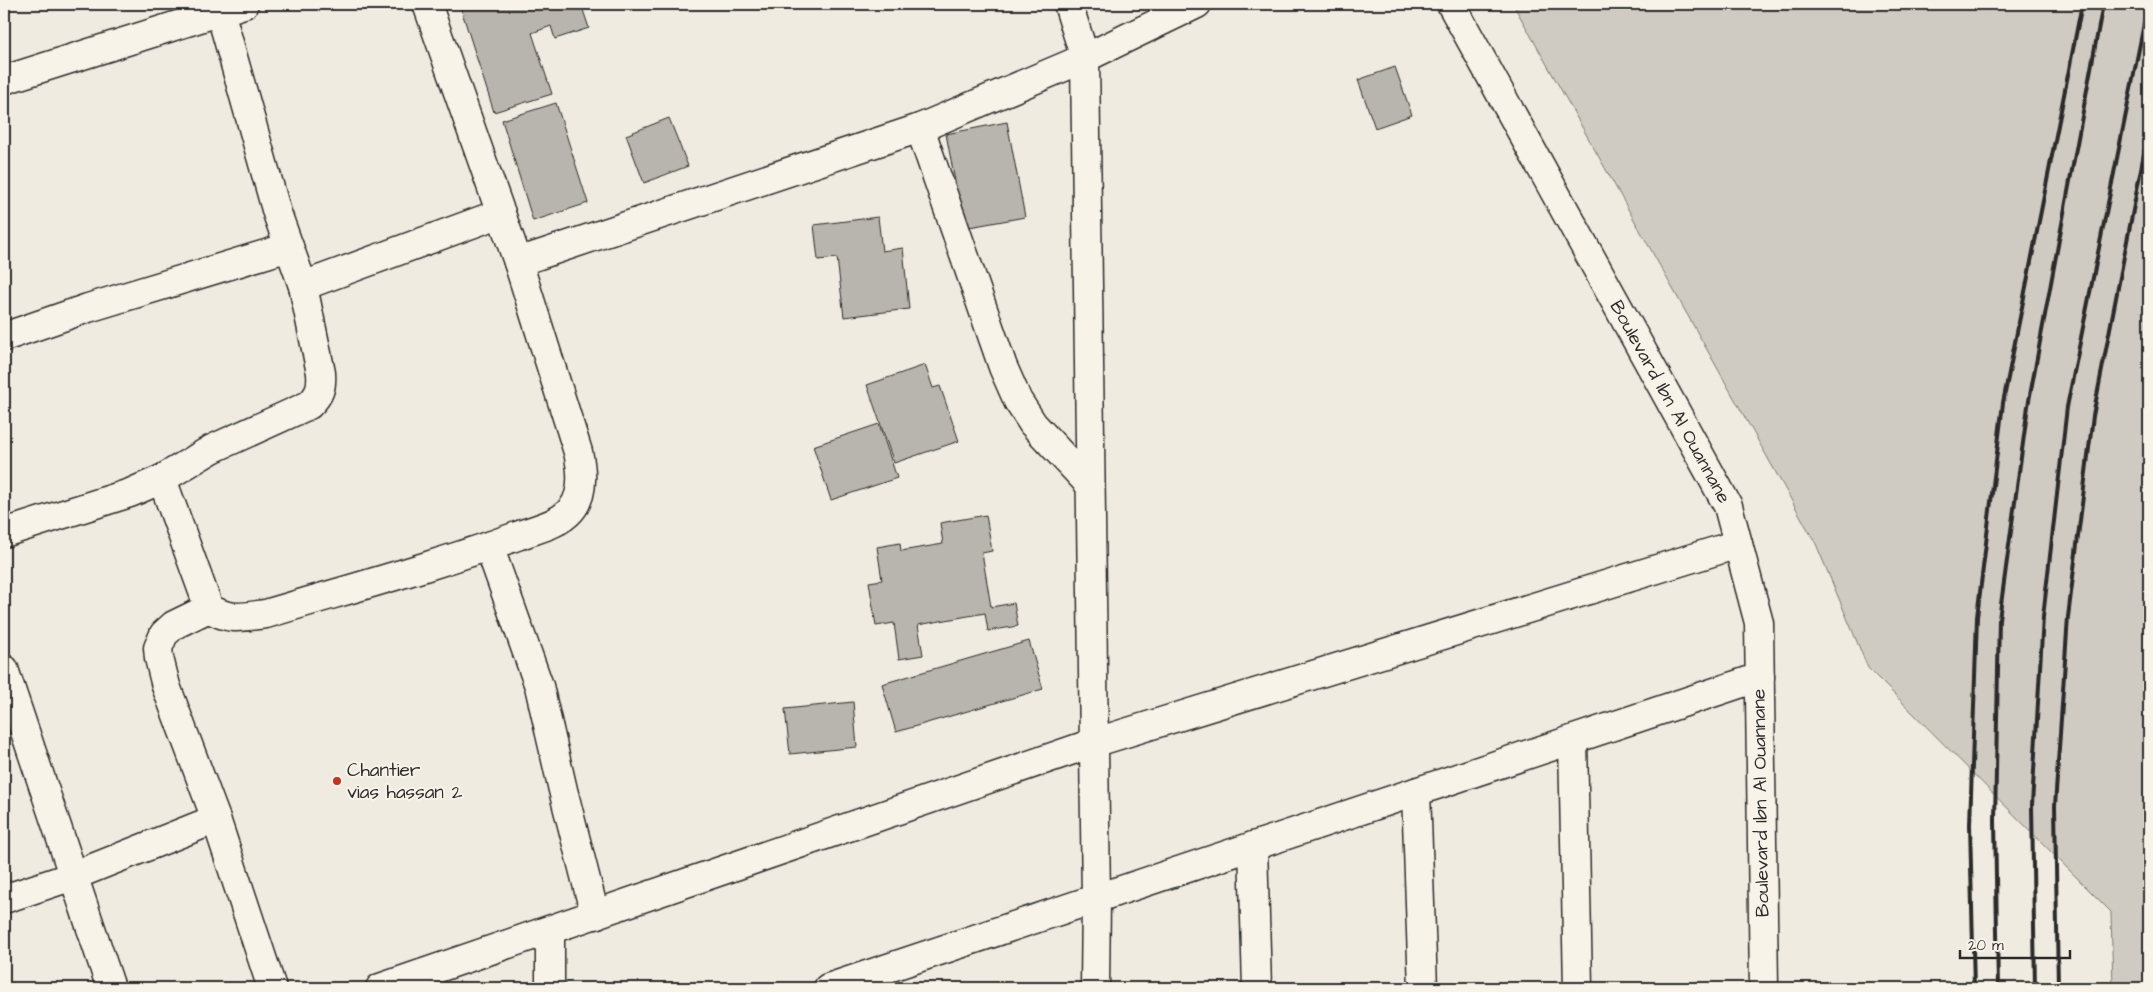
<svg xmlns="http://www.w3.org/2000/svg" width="2153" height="992" font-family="'Architects Daughter',sans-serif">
<rect width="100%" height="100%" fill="#efebe0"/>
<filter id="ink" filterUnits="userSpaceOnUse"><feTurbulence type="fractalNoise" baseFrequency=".02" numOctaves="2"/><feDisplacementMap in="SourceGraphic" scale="10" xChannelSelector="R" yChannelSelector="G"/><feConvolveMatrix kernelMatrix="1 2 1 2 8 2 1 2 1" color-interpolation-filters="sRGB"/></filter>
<g filter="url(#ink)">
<path fill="#cfcbc2" stroke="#7d7b76" d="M1513,4H2149V988H2113L2111,912L1868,668L1816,544Z"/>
<g fill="#b8b5ae" stroke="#2b2b2b">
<path d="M476,4H581L589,28L555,39L551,26L532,33L552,94L494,112L461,9Z"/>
<path d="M1395,67L1412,115L1375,128L1358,80Z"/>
<path d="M556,103L588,203L533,221L502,120Z"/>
<path d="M669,118L688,166L644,183L626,135Z"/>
<path d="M1007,122L1025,217L964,228L946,134Z"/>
<path d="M878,217L882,251L903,248L909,309L844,317L837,258L818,260L814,225Z"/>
<path d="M925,365L933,388L940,386L959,441L894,463L867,385Z"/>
<path d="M879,424L897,478L831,500L813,446Z"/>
<path d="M986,515L992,551L982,553L991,607L1014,603L1018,626L988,631L985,613L918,625L923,655L899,659L894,623L876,626L869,582L882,580L877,547L900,543L901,551L943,544L940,523Z"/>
<path d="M1029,641L1043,689L896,732L882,684Z"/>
<path d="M853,702L857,747L790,754L785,709Z"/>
</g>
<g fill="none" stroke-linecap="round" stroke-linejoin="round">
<defs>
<g id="street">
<path d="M1068,4L1085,58L1096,899L1095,988"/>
<path d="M1451,4L1728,506L1759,623L1764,988"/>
<path d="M920,128L1003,367L1018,401L1033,424L1089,484"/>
<path d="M518,262L920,128L1085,58L1197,4"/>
<path d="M303,286L501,213"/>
<path d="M4,337L88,308L289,247"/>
<path d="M162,479L209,608C230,621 241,617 266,614C349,589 435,566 517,536C535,529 558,525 571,510C585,494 582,470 578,452L518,262L427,4"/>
<path d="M4,533L130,493L162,479L212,449L309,405C320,395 322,387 321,373L303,286L277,213L220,11"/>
<path d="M489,546L539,686L563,790L595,915"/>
<path d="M209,608L174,625L164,634L158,648L159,658L166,686L216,819L272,988"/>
<path d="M4,669L111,988"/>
<path d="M1573,740L1578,988"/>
<path d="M1416,792L1423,988"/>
<path d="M1253,846L1257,988"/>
<path d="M4,899L73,876L216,819"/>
<path d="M550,931V988"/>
<path d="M380,988L1093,743L1738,544"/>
<path d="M828,988L1760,677"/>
</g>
<path id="secondary" d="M4,80L244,4"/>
</defs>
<use href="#street" stroke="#2b2b2b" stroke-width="31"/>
<use href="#secondary" stroke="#2b2b2b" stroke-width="31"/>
<use href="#street" stroke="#f7f3e8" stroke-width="28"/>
<use href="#secondary" stroke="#f7f3e8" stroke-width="28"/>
<g stroke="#2b2b2b" stroke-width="4">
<path d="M1974,988L1970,825L1977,617L2003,403L2082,4"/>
<path d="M1998,988L1995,821L1999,619L2028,406L2103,4"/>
<path d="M2035,988L2032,805L2043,617L2067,407L2148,4"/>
<path d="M2058,988L2055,806L2068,617L2093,416L2149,128"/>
</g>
</g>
</g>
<circle fill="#c8321e" stroke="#f7f3e8" stroke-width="2" cx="337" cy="781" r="5"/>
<g text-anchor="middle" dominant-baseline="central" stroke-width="4" stroke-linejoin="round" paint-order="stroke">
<g font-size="19" fill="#2b2b2b" stroke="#f7f3e8">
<text transform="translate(1670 402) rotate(61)">Boulevard Ibn Al Ouannane</text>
<text transform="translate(1761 803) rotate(-91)">Boulevard Ibn Al Ouannane</text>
</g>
<g font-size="19" fill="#2b2b2b" stroke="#f7f3e8" text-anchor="start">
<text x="347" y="770">Chantier<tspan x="347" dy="22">vias hassan 2</tspan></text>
</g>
</g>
<rect width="2153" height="992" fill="none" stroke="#f7f3e8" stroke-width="20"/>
<rect x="10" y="10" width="2133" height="972" fill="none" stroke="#2b2b2b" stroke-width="2" filter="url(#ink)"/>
<path d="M1960 950v8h110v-8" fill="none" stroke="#2b2b2b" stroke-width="2.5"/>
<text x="1968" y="950" font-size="15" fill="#2b2b2b" stroke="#f7f3e8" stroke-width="4" paint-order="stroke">20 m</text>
</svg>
